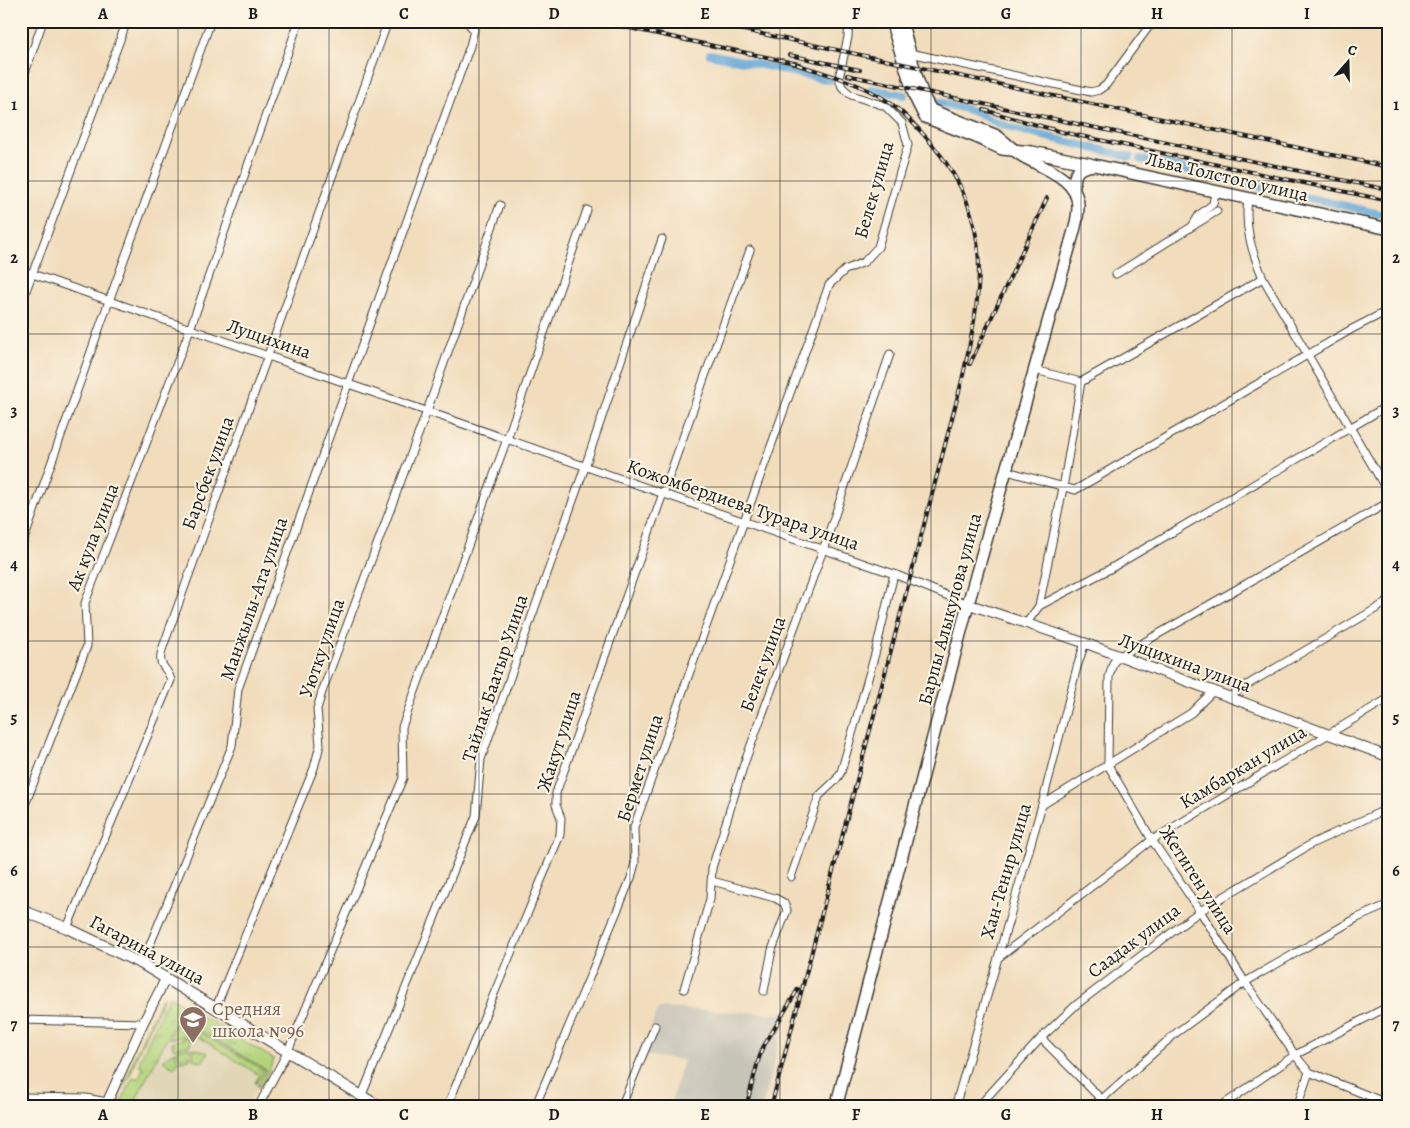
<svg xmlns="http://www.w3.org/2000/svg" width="1410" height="1128" font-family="Alegreya,serif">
<defs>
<pattern id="grass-tufts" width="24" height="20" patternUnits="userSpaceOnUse" patternTransform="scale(1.25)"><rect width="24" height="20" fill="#b3d47c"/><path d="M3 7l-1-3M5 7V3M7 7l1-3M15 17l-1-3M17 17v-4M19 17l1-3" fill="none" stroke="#99b56b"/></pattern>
</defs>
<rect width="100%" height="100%" fill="#fcf5e5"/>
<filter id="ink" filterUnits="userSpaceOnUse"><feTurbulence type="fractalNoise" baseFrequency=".02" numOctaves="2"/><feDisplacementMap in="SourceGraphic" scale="10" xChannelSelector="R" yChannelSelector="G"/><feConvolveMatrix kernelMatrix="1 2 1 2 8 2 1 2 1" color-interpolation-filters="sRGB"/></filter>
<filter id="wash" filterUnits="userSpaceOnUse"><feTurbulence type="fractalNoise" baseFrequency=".0096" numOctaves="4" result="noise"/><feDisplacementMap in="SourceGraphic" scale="20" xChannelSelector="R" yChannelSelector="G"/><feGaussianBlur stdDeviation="1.12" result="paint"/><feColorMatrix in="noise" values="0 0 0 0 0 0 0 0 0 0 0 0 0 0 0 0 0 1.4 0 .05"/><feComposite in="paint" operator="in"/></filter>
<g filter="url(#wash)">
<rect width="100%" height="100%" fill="#f1dcbb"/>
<path fill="#e1d7b7" d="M178,1018L265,1070L246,1107H133Z"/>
<path fill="#c7c5b8" d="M658,1008L786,1014L762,1107H670L683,1060L642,1055Z"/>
<g fill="url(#grass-tufts)" stroke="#68784c">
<path d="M165,996L137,1055L130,1076L125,1083L116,1103L114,1101L122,1082L128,1075L135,1055L159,1003L162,998Z"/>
<path d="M169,996L274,1059L262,1085L257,1087L266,1070L178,1017L132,1107L119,1106L133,1077L139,1078L143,1067L139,1065L141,1057Z"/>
<path d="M179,1020L264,1070L256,1084L255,1083L259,1075L197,1036H185L169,1039Z"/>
<path d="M185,1038H191L190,1045L174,1049L171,1043Z"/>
<path d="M186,1048H191L190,1059L182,1061L176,1051Z"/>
<path d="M193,1048L208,1053L202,1062L193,1059Z"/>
<path d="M174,1052L179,1062L174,1067L163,1061L166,1057Z"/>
</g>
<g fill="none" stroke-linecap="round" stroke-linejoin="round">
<g stroke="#62a6d6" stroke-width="8">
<path d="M710,54L830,80"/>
<path d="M871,89L904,95"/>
<path d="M934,101L970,110L1000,124L1023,131L1130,157"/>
<path d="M1140,159L1389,216"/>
</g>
</g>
</g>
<g filter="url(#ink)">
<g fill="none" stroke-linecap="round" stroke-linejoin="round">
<defs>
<g id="minor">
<path d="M910,53L1091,92L1099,90L1106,85L1153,21"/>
<path d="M21,84L43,21"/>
<path d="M1248,199C1244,228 1252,252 1263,278L1389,494"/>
<path d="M1193,225L1199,215L1213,204L1215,192"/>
<path d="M21,270L894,574L968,604"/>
<path d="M1116,274L1217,211"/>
<path d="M21,304L127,21"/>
<path d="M1035,370L1081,382L1263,278"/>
<path d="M1007,471L1075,490L1352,329L1389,310"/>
<path d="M1389,502L1120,656L1113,663L1109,677L1108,765L1152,840L1200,911L1245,982L1295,1055L1309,1072L1389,1104"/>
<path d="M21,548L109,301L211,21"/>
<path d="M1039,606L1063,488L1081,382"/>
<path d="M1026,624L1039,606L1108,570L1389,405"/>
<path d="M1231,697L1235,692L1389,601"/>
<path d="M1042,805L1191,713L1214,690"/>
<path d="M21,815L87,646L85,603L190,329L299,21"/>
<path d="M791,877L819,796L836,780L841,772L875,654L894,574"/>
<path d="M712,881L775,898L784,903L787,910L772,950L764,991"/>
<path d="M67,928L171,680C169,672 167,672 163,666C157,658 164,645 167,636L388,21"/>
<path d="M998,958L1152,840L1389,698"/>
<path d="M142,964L232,746L238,689L470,46L474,30L468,23L464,21"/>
<path d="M684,989L710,899L712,868L744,764L823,550L890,354"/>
<path d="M216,1007L314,768L320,745L317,709L322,692L427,411L500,205"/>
<path d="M21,1020L143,1023"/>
<path d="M1041,1038L1109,1107"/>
<path d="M362,1095L476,816L481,759L585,467L662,239"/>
<path d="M21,1097L86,1098L107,1102"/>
<path d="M258,1107L288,1051L403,778L402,727L507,439L587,210"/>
<path d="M447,1107L560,835L561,818L556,805V793L750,250"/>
<path d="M535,1107L631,878L635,863L634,827L829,285L845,270L864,262L878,247L908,145L902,123L885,106L851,95L842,87L839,78L848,37L849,21"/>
<path d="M621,1107L655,1026"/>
<path d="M955,1107L1042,805L1077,667L1085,643"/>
<path d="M978,1107L1041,1038L1076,1005L1200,911L1313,843L1389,808"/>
<path d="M1093,1107L1176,1033L1245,982L1357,918L1389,904"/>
<path d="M1220,1107L1295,1055L1389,1006"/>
<path d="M1297,1107L1309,1072"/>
</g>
<g id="tertiary">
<path d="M968,604L1085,643L1389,757"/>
<path d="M105,1107L143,1023L166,978"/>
</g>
<path id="secondary" d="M21,910L67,928L142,964L380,1107"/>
<g id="primary">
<path d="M891,21L915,97L925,117L976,137L1002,149L1032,152L1090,164"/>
<path d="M1074,188C1074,172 1077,167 1094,165L1389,229"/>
<path d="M836,1107L968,604L1072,238C1075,228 1078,218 1078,207C1079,180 1046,169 1026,158C1014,152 1006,142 995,135L931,110C918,93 908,43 901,21"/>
</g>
</defs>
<use href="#minor" stroke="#3c3934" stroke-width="9"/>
<use href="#tertiary" stroke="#3c3934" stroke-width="11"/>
<use href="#secondary" stroke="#3c3934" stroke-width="12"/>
<use href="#primary" stroke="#3c3934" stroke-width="14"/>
<use href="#minor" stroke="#fff" stroke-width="7"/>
<use href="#tertiary" stroke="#fff" stroke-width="9"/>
<use href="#secondary" stroke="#fff" stroke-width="10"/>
<use href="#primary" stroke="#fff" stroke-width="11"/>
<defs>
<g id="rail">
<path d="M596,21L799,64"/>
<path d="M701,21L1389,167"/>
<path d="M789,55L860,70"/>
<path d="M847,75L1389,190"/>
<path d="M984,110L1062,132L1389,201"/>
<path d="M970,364L1047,198"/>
<path d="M746,1107L757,1065L762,1049L798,989"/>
<path d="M771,1107L961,384C982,292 997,221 931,143C917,127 902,110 884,99C856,81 823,73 792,63"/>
</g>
</defs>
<use href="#rail" stroke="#1c1c1c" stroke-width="4"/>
<use href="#rail" stroke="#fcf5e5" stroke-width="2" stroke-dasharray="5.5" stroke-linecap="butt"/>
</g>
</g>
<path fill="none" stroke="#1c1c1c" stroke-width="1" stroke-opacity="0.55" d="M178,21V1107M329,21V1107M479,21V1107M630,21V1107M780,21V1107M931,21V1107M1081,21V1107M1232,21V1107M21,181H1389M21,334H1389M21,487H1389M21,641H1389M21,794H1389M21,947H1389"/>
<defs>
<symbol id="school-pin" viewBox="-11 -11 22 30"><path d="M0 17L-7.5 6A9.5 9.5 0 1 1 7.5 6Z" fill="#8d6e63" stroke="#fcf5e5"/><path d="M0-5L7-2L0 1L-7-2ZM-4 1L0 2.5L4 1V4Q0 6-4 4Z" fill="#fff"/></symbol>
</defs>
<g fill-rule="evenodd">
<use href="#school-pin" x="177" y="1004" width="32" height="43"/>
</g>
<g text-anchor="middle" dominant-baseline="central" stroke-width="4" stroke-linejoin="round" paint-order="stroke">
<g font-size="19" fill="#1c1c1c" stroke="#fcf5e5">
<text transform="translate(1227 177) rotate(13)">Льва Толстого улица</text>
<text transform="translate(874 190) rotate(-74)">Белек улица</text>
<text transform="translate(269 339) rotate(19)">Лущихина</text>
<text transform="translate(208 473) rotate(-70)">Барсбек улица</text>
<text transform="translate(743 505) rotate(19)">Кожомбердиева Турара улица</text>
<text transform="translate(93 537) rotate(-69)">Ак кула улица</text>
<text transform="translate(254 599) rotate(-71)">Манжылы-Ата улица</text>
<text transform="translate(950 609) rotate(-75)">Барпы Алыкулова улица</text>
<text transform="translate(322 648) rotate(-71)">Уютку улица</text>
<text transform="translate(1185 663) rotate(20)">Лущихина улица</text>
<text transform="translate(763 664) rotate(-70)">Белек улица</text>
<text transform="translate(495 678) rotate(-72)">Тайлак Баатыр Улица</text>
<text transform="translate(559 741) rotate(-72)">Жакут улица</text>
<text transform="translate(1243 767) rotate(-31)">Камбаркан улица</text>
<text transform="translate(640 768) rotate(-72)">Бермет улица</text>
<text transform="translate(1006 871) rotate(-74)">Хан-Тенир улица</text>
<text transform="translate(1198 880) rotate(57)">Жетиген улица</text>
<text transform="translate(1134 941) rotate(-37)">Саадак улица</text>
<text transform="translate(147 950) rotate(28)">Гагарина улица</text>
</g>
<g font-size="19" fill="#785e54" stroke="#fcf5e5" text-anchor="start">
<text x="212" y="1009">Средняя<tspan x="212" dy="22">школа №96</tspan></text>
</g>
</g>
<rect width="1410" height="1128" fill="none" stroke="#fcf5e5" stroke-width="55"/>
<g transform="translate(1348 62) rotate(20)" stroke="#fcf5e5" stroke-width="4" paint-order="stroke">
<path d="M0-4L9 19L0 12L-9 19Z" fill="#1c1c1c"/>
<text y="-8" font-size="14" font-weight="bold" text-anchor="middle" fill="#1c1c1c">С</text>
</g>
<rect x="28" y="28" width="1354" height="1072" fill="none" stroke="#1c1c1c" stroke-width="2"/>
<g font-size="16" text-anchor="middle" font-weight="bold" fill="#1c1c1c">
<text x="103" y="19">A</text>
<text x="253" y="19">B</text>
<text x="404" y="19">C</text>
<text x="554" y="19">D</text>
<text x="705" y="19">E</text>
<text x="856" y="19">F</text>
<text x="1006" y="19">G</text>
<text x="1157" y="19">H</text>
<text x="1307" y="19">I</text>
<text x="14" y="110">1</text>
<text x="1396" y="110">1</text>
<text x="14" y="263">2</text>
<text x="1396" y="263">2</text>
<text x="14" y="416">3</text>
<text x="1396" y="416">3</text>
<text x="14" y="570">4</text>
<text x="1396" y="570">4</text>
<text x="14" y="723">5</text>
<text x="1396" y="723">5</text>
<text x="14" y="876">6</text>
<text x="1396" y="876">6</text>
<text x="14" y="1030">7</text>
<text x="1396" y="1030">7</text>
<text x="103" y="1120">A</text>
<text x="253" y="1120">B</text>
<text x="404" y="1120">C</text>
<text x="554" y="1120">D</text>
<text x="705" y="1120">E</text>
<text x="856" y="1120">F</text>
<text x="1006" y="1120">G</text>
<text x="1157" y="1120">H</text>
<text x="1307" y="1120">I</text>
</g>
</svg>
